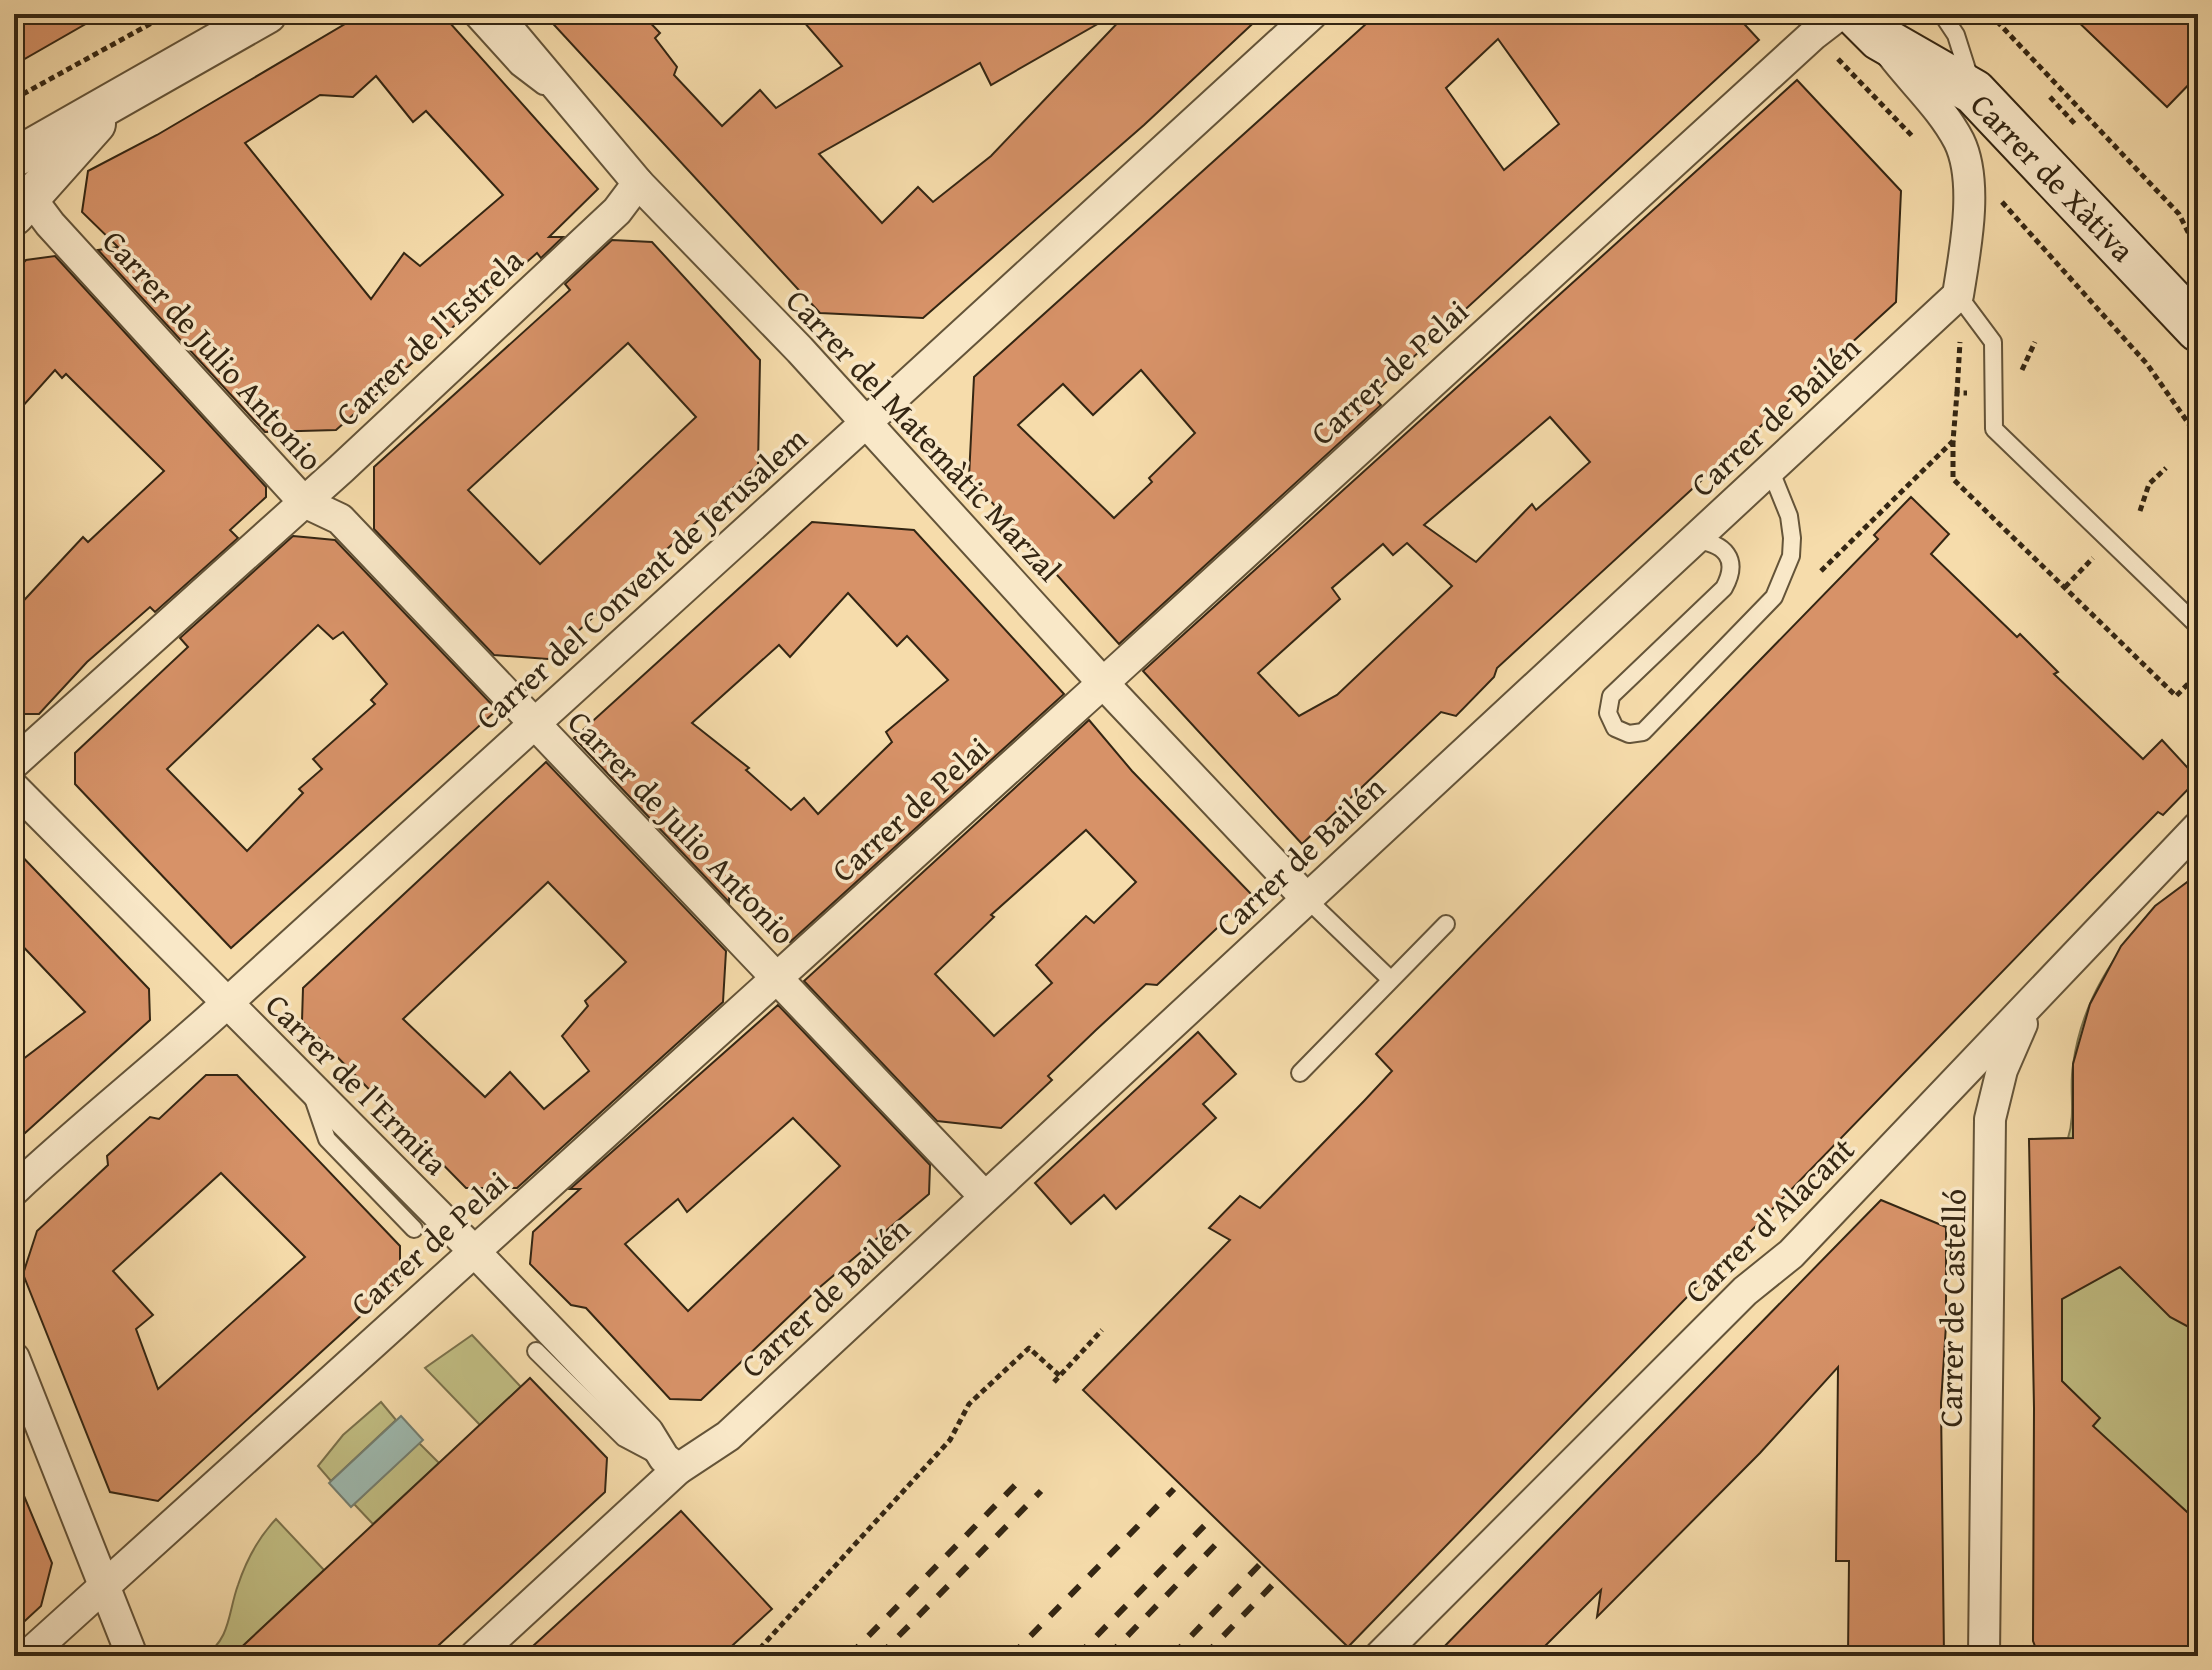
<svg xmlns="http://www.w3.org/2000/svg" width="2212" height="1670" font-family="'Gentium Book Plus',serif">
<rect width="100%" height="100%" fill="#f6dcab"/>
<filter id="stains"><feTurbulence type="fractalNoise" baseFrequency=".0025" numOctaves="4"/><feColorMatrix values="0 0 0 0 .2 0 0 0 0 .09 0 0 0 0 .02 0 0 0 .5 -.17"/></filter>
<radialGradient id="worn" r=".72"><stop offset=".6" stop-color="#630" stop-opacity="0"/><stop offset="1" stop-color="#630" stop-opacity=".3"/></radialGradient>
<g fill="#c2bf84" stroke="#7b724c" stroke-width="2">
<path d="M2198,874V1538L2055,1408L2029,1139L2068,1138C2076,1114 2069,1089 2073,1065C2084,983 2135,922 2198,874Z"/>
<path d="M472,1335L521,1387L480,1425L425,1368Z"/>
<path d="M381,1402L396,1420L331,1481L318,1466L343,1435Z"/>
<path d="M419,1443L439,1463L373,1524L354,1504Z"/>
<path d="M276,1519L324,1570L232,1656H204C231,1639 228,1612 238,1585C246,1561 259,1537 276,1519Z"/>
</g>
<path fill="#9ebab0" stroke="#747f71" stroke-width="2" d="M401,1416L423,1440L351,1507L329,1483Z"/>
<g fill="#d79268" stroke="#342613" stroke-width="2" fill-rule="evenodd">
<path d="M14,14H103L14,65Z"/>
<path d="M362,14H442L598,189L549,237H563L541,258L537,253L336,430L265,432L98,250L118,247L82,212L88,171L157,135ZM376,76L413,122L426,111L503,195L420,266L404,253L371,299L245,143L320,95L353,97Z"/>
<path d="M544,14H642L660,33L655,38L677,67L674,75L722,126L760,90L776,108L842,66L797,14H1115L991,85L980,63L819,154L882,223L918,187L933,202L991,156L1126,14H1263L1144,125L923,318L820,313Z"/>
<path d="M1377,14H1735L1759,40L1372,395L1381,405L1119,644L969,477L974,377ZM1498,39L1559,124L1504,170L1446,88ZM1141,370L1195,433L1149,478L1152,482L1114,518L1018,425L1063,384L1093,415Z"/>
<path d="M2070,14H2198V75L2167,107Z"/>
<path d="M1797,80L1901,191L1896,302L1497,668L1494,677L1456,716L1441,712L1302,844L1143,671ZM1550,417L1590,462L1536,510L1532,504L1476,562L1424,525ZM1407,543L1452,586L1337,695L1299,716L1258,673L1340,599L1332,588L1383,544L1393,555Z"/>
<path d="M612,240L652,242L760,360L758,465L548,659L494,655L374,529V467L570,290L565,284ZM628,343L696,417L540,564L468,490Z"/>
<path d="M55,256L266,487V497L230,530L238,538L155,612L150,607L87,662L39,714H14V611L83,537L88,542L164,471L66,374L62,378L55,370L14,416V273L26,260Z"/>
<path d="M1911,497L1949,534L1931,554L2017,637L2020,634L2058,672L2054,674L2143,759L2162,740L2198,779L2163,815L2158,812L2092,879L1348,1647L1083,1390L1230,1240L1209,1228L1240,1196L1260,1208L1364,1101L1392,1071L1376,1054L1878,539L1874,535Z"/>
<path d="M812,522L914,530L1064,694L790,942L730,879L729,902L574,738ZM848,593L897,646L907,636L948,680L886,732L892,742L818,814L804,798L791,810L746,770L749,768L692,723L779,645L790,657Z"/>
<path d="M293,536L335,540L497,710L231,948L75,784V753L188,647L180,638ZM318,625L333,639L343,632L387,684L371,700L375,704L313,759L322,769L299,789L303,793L247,851L167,769Z"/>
<path d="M1089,720L1132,771L1252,895L1157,985L1146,984L1096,1030L1048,1076L1052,1080L1001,1128L937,1121L804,981ZM1086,830L1136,882L1094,923L1086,916L1036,965L1052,983L994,1036L935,974L994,917L991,915Z"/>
<path d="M546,762L726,951L723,1002L517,1188H466L302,1021L303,988ZM548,882L626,962L585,1001L588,1006L562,1036L589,1071L544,1109L510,1072L485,1097L403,1019Z"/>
<path d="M14,848L149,989L150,1020L14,1143V1066L85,1012L14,937Z"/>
<path d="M2198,874V1332L2170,1317L2120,1267L2062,1299V1381L2100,1418L2093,1426L2198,1522V1656H2039L2033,1641L2034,1408L2029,1139L2073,1138V1064L2090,1004L2121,946L2155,906Z"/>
<path d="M778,1005L930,1165L929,1194L820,1287L701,1400L670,1399L586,1308L571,1305L530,1264L533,1232L580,1189H570ZM793,1118L840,1166L688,1311L625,1244L678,1199L687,1212Z"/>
<path d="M1198,1032L1236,1074L1203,1104L1216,1118L1116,1209L1104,1195L1071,1224L1035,1183Z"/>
<path d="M206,1075H237L400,1246V1280L158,1501L110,1492L23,1274L37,1231L108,1165L107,1156L150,1117L159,1119ZM221,1173L305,1257L158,1389L136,1329L153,1315L113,1271Z"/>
<path d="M1881,1200L1946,1227V1325L1941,1403L1944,1656H1848L1849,1561H1836L1838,1367L1760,1453L1597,1617L1601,1590L1535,1656H1435Z"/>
<path d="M530,1378L607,1458L605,1492L427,1656H232Z"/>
<path d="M14,1472L52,1563L41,1606L14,1631Z"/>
<path d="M681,1511L772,1609L721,1656H522Z"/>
</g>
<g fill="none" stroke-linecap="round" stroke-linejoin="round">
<defs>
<g id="service">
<path d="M470,14L518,67L543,86"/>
<path d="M1942,14L1956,35L1970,79"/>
<path d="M1958,295L1993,342L1994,429L2198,626"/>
<path d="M1694,540C1725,543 1740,559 1724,588L1611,696L1608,713L1615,728L1629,734L1643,732L1774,597L1791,556L1792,538L1789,516L1770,469"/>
<path d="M1307,899L1390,979"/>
<path d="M1300,1073L1446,924"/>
<path d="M313,1098L327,1139L414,1229"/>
<path d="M536,1351L624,1438L658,1456"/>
</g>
<g id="minor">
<path d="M496,14L638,183L800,350L1103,683L1307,899"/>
<path d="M29,196L50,224L304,502L340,519L985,1197"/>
<path d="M14,763L341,469L617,211L638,183"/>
<path d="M14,788L474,1251L648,1432L664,1458L678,1469"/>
<path d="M14,1190C82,1126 156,1068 226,1004C588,675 952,346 1312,14"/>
<path d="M14,1358L132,1656"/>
<path d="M27,1656L1103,683L1814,34L1840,14"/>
<path d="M475,1656L678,1469L728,1436L1958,295C1965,251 1979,182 1959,141C1942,108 1913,82 1891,53"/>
<path d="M1380,1656L1745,1291L1791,1254L2198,827"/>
<path d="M1984,1656L1990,1119L2002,1070L2022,1024"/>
</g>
<g id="tertiary">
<path d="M14,158L267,14"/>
<path d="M14,216L96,124"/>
</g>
<path id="secondary" d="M1856,14L1880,38L1974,92L2198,329"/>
</defs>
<use href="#service" stroke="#645439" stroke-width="20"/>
<use href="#minor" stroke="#645439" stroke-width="34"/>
<use href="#tertiary" stroke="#645439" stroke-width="42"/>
<use href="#secondary" stroke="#342613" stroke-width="48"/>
<g stroke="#342613" stroke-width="5" stroke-dasharray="6 4" stroke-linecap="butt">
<path d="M1990,14L2179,214L2198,252"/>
<path d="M1838,59L1914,138"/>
<path d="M2050,97L2075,124"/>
<path d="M14,99L168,14"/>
<path d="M2002,202L2147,364L2198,437"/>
<path d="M2022,370L2035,342"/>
<path d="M1957,393L1960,342"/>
<path d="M1953,441V479L2176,696L2198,674"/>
<path d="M2140,511L2149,484L2166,468"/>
<path d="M1821,571L1953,441L1957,393H1967"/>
<path d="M2065,587L2093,558"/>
<path d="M1054,1382L1102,1330"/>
<path d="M753,1656L950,1440L969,1404L1029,1348L1060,1376"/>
</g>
<use href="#service" stroke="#f9e8c8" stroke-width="16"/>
<use href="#minor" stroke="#f9e8c8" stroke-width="30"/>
<use href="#tertiary" stroke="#f9e8c8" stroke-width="38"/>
<use href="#secondary" stroke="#f9e8c8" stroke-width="44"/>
<g stroke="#342613" stroke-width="6" stroke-dasharray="14 14" stroke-linecap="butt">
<path d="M849,1656L1024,1476"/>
<path d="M879,1656L1041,1491"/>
<path d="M1011,1656L1174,1489"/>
<path d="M1077,1656L1206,1524"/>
<path d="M1108,1656L1221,1539"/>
<path d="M1172,1656L1264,1560"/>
<path d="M1204,1656L1281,1576"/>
</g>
</g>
<g text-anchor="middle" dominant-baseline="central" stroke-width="7" stroke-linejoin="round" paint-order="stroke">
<g font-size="32" fill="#342613" stroke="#f9e8c8">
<text transform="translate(2053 177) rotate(46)">Carrer de Xàtiva</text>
<text transform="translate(429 337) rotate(-43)">Carrer de l'Estrela</text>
<text transform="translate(213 350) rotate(48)">Carrer de Julio Antonio</text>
<text transform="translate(1389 372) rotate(-42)">Carrer de Pelai</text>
<text transform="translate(1775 416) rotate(-43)">Carrer de Bailén</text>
<text transform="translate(924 435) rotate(47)">Carrer del Matemàtic Marzal</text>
<text transform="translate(641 578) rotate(-42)">Carrer del Convent de Jerusalem</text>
<text transform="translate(910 809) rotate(-42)">Carrer de Pelai</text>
<text transform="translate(682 827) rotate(46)">Carrer de Julio Antonio</text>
<text transform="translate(1300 856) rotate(-43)">Carrer de Bailén</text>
<text transform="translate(357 1084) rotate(45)">Carrer de l'Ermita</text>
<text transform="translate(1769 1220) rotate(-44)">Carrer d'Alacant</text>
<text transform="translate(429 1243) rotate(-42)">Carrer de Pelai</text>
<text transform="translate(825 1297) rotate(-43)">Carrer de Bailén</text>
<text transform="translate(1952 1308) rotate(-89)">Carrer de Castelló</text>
</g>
</g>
<rect width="2212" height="1670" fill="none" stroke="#f6dcab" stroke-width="48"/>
<rect x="16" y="16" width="2180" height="1638" fill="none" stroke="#342613" stroke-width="4"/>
<rect x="24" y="24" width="2164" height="1622" fill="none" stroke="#342613" stroke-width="2"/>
<rect width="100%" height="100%" filter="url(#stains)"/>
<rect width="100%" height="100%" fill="url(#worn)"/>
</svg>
